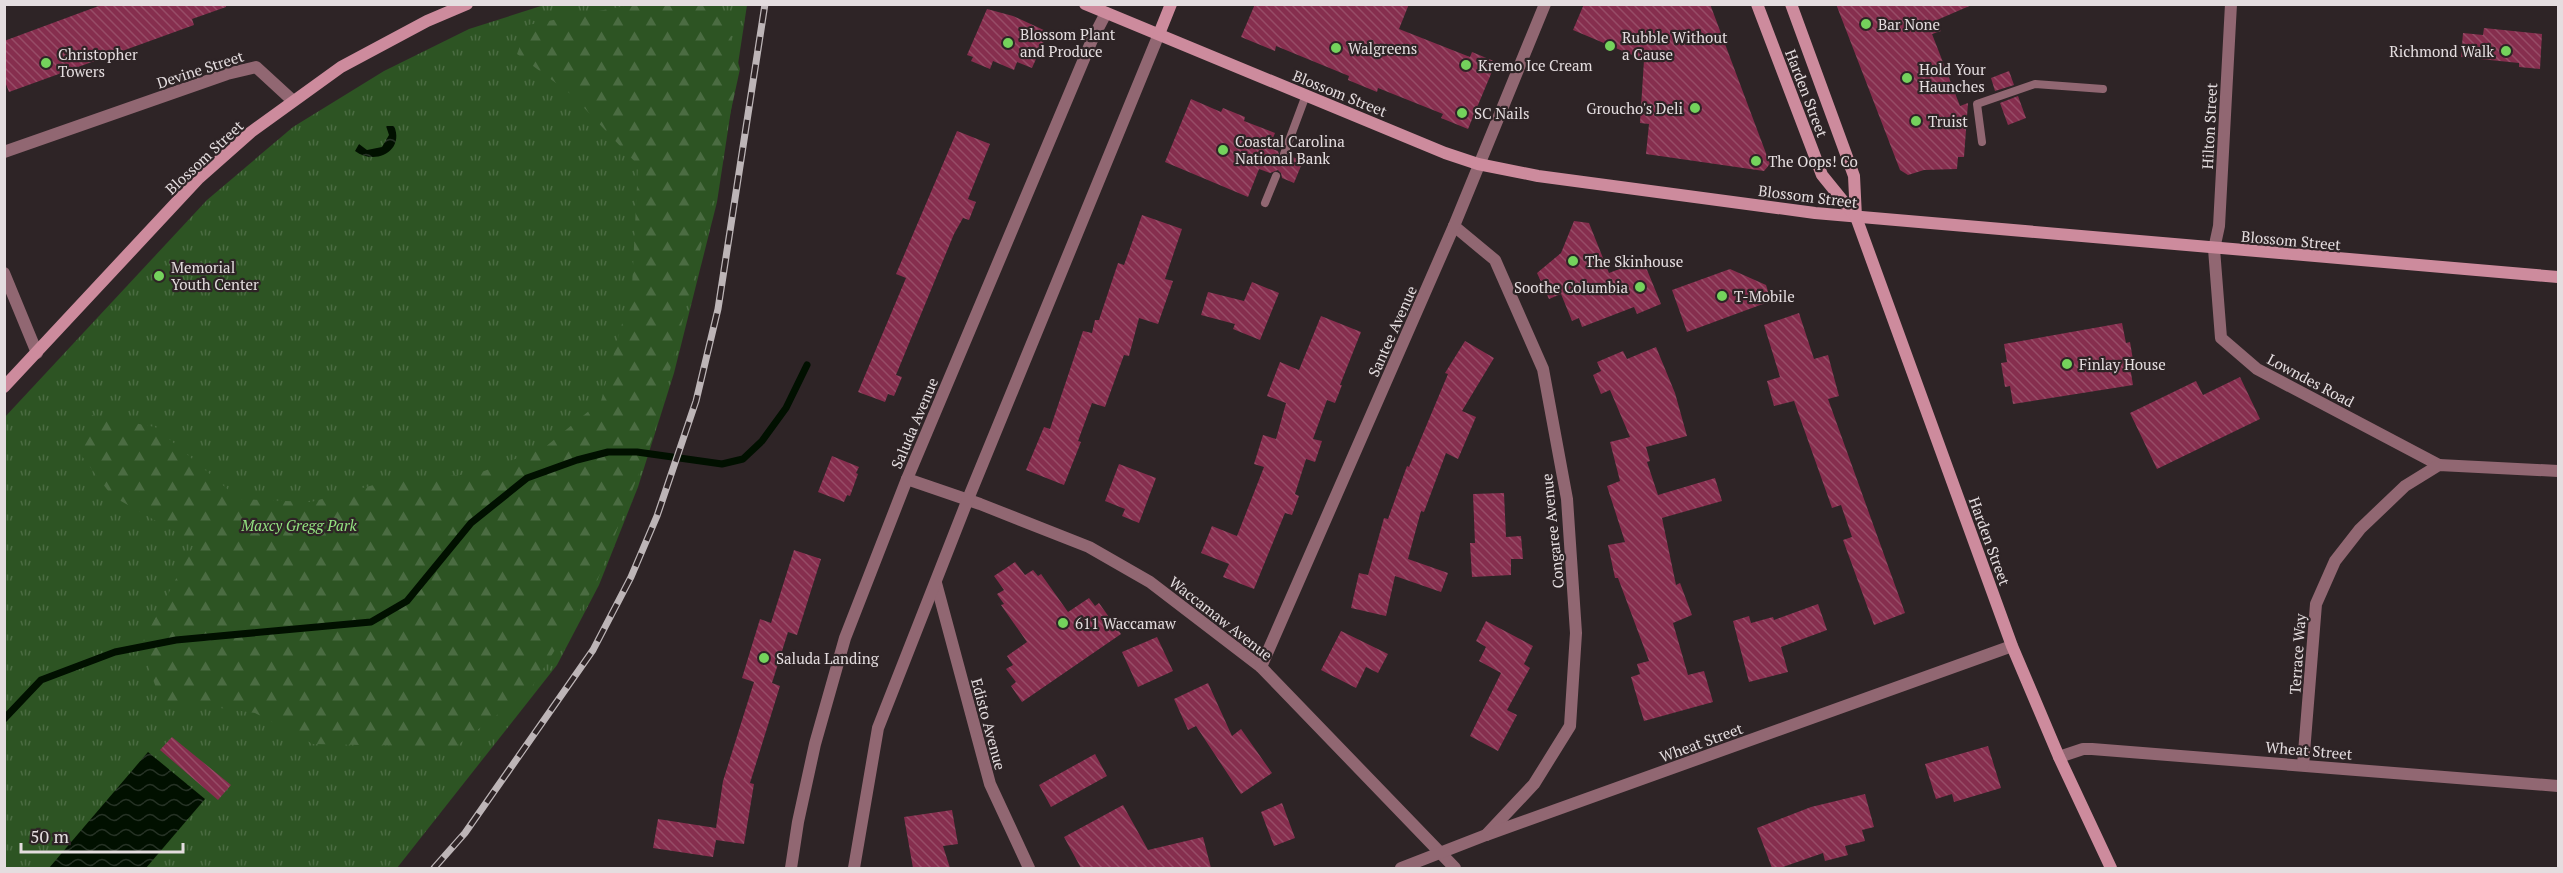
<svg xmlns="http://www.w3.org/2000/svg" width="2563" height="873" font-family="'PT Serif',serif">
<defs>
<pattern id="grass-tufts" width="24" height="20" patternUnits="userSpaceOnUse" patternTransform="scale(1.5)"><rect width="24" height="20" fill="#2d5423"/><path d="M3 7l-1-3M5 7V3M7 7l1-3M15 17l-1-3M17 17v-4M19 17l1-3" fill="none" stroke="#4b6c42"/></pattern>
<pattern id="forest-firs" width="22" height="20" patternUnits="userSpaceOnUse" patternTransform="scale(1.5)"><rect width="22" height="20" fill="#2d5423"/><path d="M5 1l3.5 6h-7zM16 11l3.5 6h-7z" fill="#4b6c42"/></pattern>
<pattern id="water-waves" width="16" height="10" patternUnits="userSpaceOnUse" patternTransform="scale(1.5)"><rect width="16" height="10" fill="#011000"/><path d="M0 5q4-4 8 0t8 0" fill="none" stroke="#263225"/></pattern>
<pattern id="building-back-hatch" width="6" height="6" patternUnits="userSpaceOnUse" patternTransform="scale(1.5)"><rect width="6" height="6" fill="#862e4e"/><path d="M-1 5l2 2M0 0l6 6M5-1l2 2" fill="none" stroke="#974c67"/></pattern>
</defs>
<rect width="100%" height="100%" fill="#2e2426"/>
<path fill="url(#grass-tufts)" d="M544,5H747L717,202L674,373L638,487L599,585L557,665L397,868H5L4,418L207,200L293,127L384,71L469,29Z"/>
<path fill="url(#forest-firs)" d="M712,4L722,7L740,69L702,243L654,434L596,584L530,690L455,747L313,744L255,713L200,705H162L141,645L195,543L112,496L81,455L92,415L155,427L239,499L311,502L381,483L479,473L544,448L601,401L632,287L638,165L572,95L517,54L528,25L629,5Z"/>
<g fill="url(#water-waves)">
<path d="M386,126H394C405,151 375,166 355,151L359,144L367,150L382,147L389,135Z"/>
<path d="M148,752L205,799L146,868H49Z"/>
</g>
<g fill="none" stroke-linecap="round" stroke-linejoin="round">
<path stroke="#011000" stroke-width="7" d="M4,719L41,680L115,652L176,640L371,622L407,601L471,523L527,478L577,460L608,452H637L722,464L743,459L762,441L786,408L807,365"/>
</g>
<g fill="url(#building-back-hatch)">
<path d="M104,4H226V7L192,19L194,25L9,92L4,79V41Z"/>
<path d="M1255,4H1409L1399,29L1470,57L1472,52L1496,62L1468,129L1441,118L1443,114L1378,88L1377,92L1348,80L1349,76L1276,46L1275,51L1241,37Z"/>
<path d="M1584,4H1710L1770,164L1764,171L1646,154L1649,124L1640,123L1644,60L1573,30Z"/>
<path d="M1836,4H1974L1937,20L1941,31L1932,34L1960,106L1968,103L1964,157H1958L1957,169L1924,170L1908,175L1900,170Z"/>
<path d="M987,9L1013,16L1048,32L1032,68L1017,62L1014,70L993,61L990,69L971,61L973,57L967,55Z"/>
<path d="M2484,28L2542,34L2540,69L2519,67V63L2461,57L2463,33L2483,35Z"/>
<path d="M2009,71L2014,85L1995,91L1991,78Z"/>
<path d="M2018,96L2026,118L2008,125L2000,103Z"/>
<path d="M1191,99L1221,112L1223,108L1245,117L1244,121L1275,133L1269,148L1278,151L1280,158L1286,160L1290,156L1303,161L1294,183L1282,178L1281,173L1278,170L1270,173L1259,169L1248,197L1165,162Z"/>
<path d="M957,131L990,144L968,199L976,202L969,220L963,218L954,234L896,375L902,377L894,396L888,394L885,402L858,392L906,278L896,274Z"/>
<path d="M1142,215L1182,229L1165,279L1173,281L1158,324L1139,318L1129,356L1124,355L1105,407L1092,403L1078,441L1081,442L1064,485L1026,470L1044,427L1050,429L1083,331L1092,333L1095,320H1099L1118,263L1124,265Z"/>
<path d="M1574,221L1589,223L1609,273L1643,260L1661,304L1637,314L1634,307L1582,327L1579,318L1572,321L1561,294L1549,299L1537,273L1561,253Z"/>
<path d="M1730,269L1766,285L1771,301L1687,332L1672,290Z"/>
<path d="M1252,282L1279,293L1260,340L1233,329L1235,324L1201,315L1208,292L1244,301Z"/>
<path d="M1799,313L1814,359L1828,355L1839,396L1828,399L1905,613L1874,625L1843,540L1852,537L1841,505L1832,508L1794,401L1774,406L1767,381L1780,377L1764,325Z"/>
<path d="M1321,316L1361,332L1340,385H1342L1335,403L1327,400L1313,439L1322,441L1315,462L1306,459L1295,494L1299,496L1292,515L1285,513L1254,589L1223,577L1229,564L1201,553L1212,526L1237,536L1264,467L1254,464L1263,435L1276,439L1286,403L1267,396L1280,362L1299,370Z"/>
<path d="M2122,323L2126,343L2130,342L2134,366L2130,367L2133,385L2013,404L2010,386L2005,387L2001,363L2007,362L2004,344Z"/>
<path d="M1465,341L1494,358L1462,411L1476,417L1458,459L1446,453L1424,512L1421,511L1408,559L1448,573L1441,592L1395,576L1386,616L1351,608L1359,573L1368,575L1384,518L1388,519L1407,466L1409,467L1448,374L1445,373Z"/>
<path d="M1656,347L1675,393L1687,436L1646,447L1650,461L1647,462L1658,495L1715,478L1722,501L1662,518L1676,585L1680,583L1692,615L1673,623L1688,675L1704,671L1713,702L1644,721L1631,677L1640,674L1637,664L1649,661L1618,578H1615L1608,545L1625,542L1607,486L1620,481L1610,442L1630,437L1610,390L1601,394L1593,375L1601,371L1597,362L1623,351L1627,359Z"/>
<path d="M2240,377L2260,419L2157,469L2130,413L2196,381L2203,395Z"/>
<path d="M832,456L859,467L856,473L858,474L850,496L847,495L844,502L818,492Z"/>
<path d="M1119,464L1156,478L1139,523L1122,516L1125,509L1105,501Z"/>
<path d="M1504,493L1506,537L1521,536L1523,559H1511V575L1472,577L1470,543H1475L1473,494Z"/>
<path d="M794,550L821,559L797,635L788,632L772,683L780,686L750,783L754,784L744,844L716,840L713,857L653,848L658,819L716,828L723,781L754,682L742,678L760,619L771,623Z"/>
<path d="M1015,562L1025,575L1033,570L1038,576L1041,574L1068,612L1089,598L1095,606L1099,603L1121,634L1022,702L1011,686L1016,682L1006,669L1013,665L1007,656L1027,642L1001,605L1004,604L997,594L1004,590L994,576Z"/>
<path d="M1818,604L1827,630L1781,647L1788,672L1749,682L1733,621L1749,616L1751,623L1773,617L1774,620Z"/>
<path d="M1486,621L1533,646L1524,664L1530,668L1507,710L1517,715L1498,751L1470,736L1501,673L1479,661L1486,647L1476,641Z"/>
<path d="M1341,631L1388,654L1378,673L1366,667L1356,688L1321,670Z"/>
<path d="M1157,637L1173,671L1138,687L1122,652Z"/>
<path d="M1208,683L1232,736L1241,729L1272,773L1241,794L1196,726L1188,730L1174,699Z"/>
<path d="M172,737L231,785L218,800L160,750Z"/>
<path d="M1988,746L2001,788L1954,802L1952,794L1936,799L1925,764Z"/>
<path d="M1095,754L1107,776L1051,807L1039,785Z"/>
<path d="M1865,794L1874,827L1862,830L1865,841L1845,846L1848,855L1825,861L1823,853L1780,868H1772L1757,828L1811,807Z"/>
<path d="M1282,803L1295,838L1274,846L1261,812Z"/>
<path d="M1123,805L1148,850L1203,837L1211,868H1081L1064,837Z"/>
<path d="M952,810L958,844L943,846L950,868H913L904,817Z"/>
</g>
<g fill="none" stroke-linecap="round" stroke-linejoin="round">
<g stroke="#916772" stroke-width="8">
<path d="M1982,142L1977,104L2035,84L2103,89"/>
<path d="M1284,154L1306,95"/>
<path d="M1265,203L1276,176"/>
</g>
<g stroke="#916772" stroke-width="12">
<path d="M2231,4L2219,226L2214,249L2221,338L2257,369L2439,465"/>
<path d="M4,152L227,74L256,67L292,100"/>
<path d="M1454,226L1495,260L1543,369L1567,499L1576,633L1570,726L1534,784L1486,835"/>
<path d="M4,273L37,353"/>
<path d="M907,479L980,504L1089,547L1150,582L1261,667L1455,868"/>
<path d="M936,583L990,784L1029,868"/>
<path d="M1261,667L1454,226L1545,4"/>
<path d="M2059,757L2083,749H2092L2558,786"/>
<path d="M2303,765L2316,604L2335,561L2360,529L2405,486L2439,465L2558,471"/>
<path d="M791,868L798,822L815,744L845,638L907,479L1092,40L1106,13"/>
<path d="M854,868L878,728L968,499L1159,34"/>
<path d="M1401,868L1486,835L2012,646"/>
</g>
<g stroke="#cd8b9d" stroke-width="12">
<path d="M1085,4L1445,153L1478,164L1538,176L1815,213L2558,277"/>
<path d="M1757,4L1822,175L1856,217"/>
<path d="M1791,4L1854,176L1856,217L2012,646L2059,757L2111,868"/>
<path d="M1159,34L1171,4"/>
<path d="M4,387L199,178L251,132L341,67L427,21L467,4"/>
</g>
<defs>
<path id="rail" d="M434,868L465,833L593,650L631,577L657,516L696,401L718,309L765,4"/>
</defs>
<use href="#rail" stroke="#bdb5b7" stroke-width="7"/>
<use href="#rail" stroke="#2e2426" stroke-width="4.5" stroke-dasharray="14" stroke-linecap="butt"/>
</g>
<g fill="#74d25c" stroke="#2e2426" stroke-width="2">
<circle cx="1866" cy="24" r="6"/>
<circle cx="1008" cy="43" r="6"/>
<circle cx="1610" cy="46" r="6"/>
<circle cx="1336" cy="48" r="6"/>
<circle cx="2506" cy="51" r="6"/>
<circle cx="46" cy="63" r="6"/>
<circle cx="1466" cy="65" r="6"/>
<circle cx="1907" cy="78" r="6"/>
<circle cx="1695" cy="108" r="6"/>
<circle cx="1462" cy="113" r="6"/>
<circle cx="1916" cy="121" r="6"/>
<circle cx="1223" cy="150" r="6"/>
<circle cx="1756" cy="161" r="6"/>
<circle cx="1573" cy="261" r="6"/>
<circle cx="159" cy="276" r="6"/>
<circle cx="1640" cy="287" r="6"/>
<circle cx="1722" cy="296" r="6"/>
<circle cx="2067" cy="364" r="6"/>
<circle cx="1063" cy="623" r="6"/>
<circle cx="764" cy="658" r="6"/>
</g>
<g text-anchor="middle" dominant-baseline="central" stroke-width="4.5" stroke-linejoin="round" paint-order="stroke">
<g font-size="15" fill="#e4dddf" stroke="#2e2426" text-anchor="start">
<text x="1878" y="24">Bar None</text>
<text x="1020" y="34">Blossom Plant<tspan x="1020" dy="17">and Produce</tspan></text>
<text x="1622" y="37">Rubble Without<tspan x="1622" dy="17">a Cause</tspan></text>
<text x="1348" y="48">Walgreens</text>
<text x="2494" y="51" text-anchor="end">Richmond Walk</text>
<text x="58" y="54">Christopher<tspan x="58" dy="17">Towers</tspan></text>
<text x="1478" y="65">Kremo Ice Cream</text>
<text x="1919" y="69">Hold Your<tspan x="1919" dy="17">Haunches</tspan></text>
<text x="1683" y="108" text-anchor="end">Groucho's Deli</text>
<text x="1474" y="113">SC Nails</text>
<text x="1928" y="121">Truist</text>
<text x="1235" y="141">Coastal Carolina<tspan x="1235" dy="17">National Bank</tspan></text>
<text x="1768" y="161">The Oops! Co</text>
<text x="1585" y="261">The Skinhouse</text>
<text x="171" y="267">Memorial<tspan x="171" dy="17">Youth Center</tspan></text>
<text x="1628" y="287" text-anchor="end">Soothe Columbia</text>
<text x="1734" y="296">T-Mobile</text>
<text x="2079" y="364">Finlay House</text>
<text x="1075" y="623">611 Waccamaw</text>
<text x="776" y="658">Saluda Landing</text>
</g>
<g font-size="15" fill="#e4dddf" stroke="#2e2426">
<text transform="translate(200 69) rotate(-18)">Devine Street</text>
<text transform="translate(1340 93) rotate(22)">Blossom Street</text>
<text transform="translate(1807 93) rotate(69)">Harden Street</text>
<text transform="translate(2209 126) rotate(-87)">Hilton Street</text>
<text transform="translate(204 157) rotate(-43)">Blossom Street</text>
<text transform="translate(1808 196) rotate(7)">Blossom Street</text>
<text transform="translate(2291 240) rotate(5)">Blossom Street</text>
<text transform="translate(1392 331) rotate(-66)">Santee Avenue</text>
<text transform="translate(2311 380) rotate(28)">Lowndes Road</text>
<text transform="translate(914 423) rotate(-67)">Saluda Avenue</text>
<text transform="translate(1552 531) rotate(-96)">Congaree Avenue</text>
<text transform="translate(1990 541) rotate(70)">Harden Street</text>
<text transform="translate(1221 618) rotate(38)">Waccamaw Avenue</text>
<text transform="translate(2297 654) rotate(-86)">Terrace Way</text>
<text transform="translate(989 724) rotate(75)">Edisto Avenue</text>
<text transform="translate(1701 742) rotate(-20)">Wheat Street</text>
<text transform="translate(2309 750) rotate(5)">Wheat Street</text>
</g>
<g font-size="15" font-style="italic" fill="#93e280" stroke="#2e2426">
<text x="299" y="525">Maxcy Gregg Park</text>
</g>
</g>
<rect width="2563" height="873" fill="none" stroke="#e4dddf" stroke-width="12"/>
<path d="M21 843v9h162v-9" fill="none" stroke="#e4dddf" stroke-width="3"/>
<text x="30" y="843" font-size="18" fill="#e4dddf" stroke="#2e2426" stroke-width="4.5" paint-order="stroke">50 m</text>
</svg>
